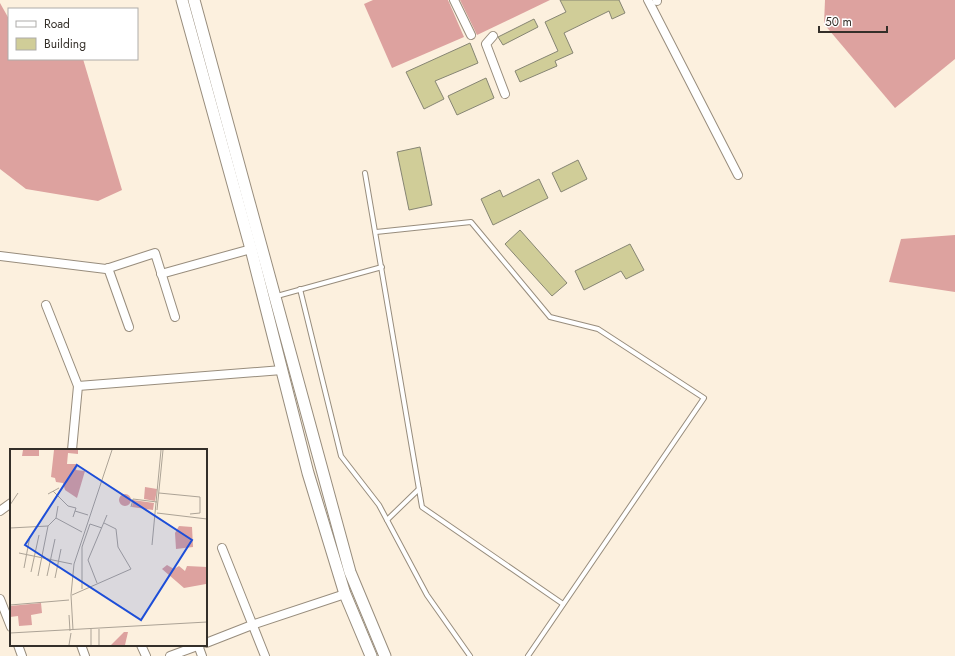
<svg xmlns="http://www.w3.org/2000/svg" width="955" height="656" font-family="Jost,sans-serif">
<rect width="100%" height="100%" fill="#fcf0de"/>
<g fill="#dda29f">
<path d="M373,0H448L464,37L392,68L364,4Z"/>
<path d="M460,0H550L477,35Z"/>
<path d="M825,0H955V59L895,108L824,24Z"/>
<path d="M0,3L9,19V59H83L122,190L98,201L26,189L0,169Z"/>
<path d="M955,235V292L889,282L901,239Z"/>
</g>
<g fill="#d0cd98" stroke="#868573">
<path d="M560,0H619L625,13L612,19L609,11L564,33L573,53L555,61L557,66L520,82L515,71L558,51L545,22L566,12Z"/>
<path d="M534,19L538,27L503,45L498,37Z"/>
<path d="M470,43L478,63L435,81L444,99L424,109L406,72Z"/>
<path d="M486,78L494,98L457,115L448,96Z"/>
<path d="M420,147L432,205L409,210L397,152Z"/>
<path d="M578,160L587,179L561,192L552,173Z"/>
<path d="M539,179L548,198L493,225L481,199L500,190L503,197Z"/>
<path d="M520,230L567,283L552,296L505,244Z"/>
<path d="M630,244L644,270L626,279L621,271L584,290L575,271Z"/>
</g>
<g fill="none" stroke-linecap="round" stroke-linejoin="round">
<defs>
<g id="lane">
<path d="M365,173L422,507L563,604"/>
<path d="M376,232L471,222L550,317L598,329L704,398L528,656"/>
<path d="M300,289L341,456L379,505L427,595L470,656"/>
<path d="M277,296L382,267"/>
<path d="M387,520L419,489"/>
</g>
<g id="street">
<path d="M454,0L471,35"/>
<path d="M648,0L738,175"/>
<path d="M657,0V1"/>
<path d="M493,36L486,44L505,94"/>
<path d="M0,256L106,269L155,253L175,317"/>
<path d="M108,268L129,327"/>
<path d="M161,274L251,249"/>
<path d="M46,305L78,386"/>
<path d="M72,450L78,386L282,370"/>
<path d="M0,511L11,503"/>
<path d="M222,548L265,656"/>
<path d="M0,599L11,627"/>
<path d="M206,643L252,625L345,594"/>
<path d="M18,645L22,656"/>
<path d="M81,645L85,656"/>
<path d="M141,645L146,656"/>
<path d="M198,645L202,656"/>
<path d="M170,656L200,645"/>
</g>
<g id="secondary">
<path d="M182,0L251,249L308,473L345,594L371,656"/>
<path d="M194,0L350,572L385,656"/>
</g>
</defs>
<use href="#lane" stroke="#988d7d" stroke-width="6"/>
<use href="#street" stroke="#988d7d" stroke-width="10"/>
<use href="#secondary" stroke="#988d7d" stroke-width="13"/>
<use href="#lane" stroke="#fff" stroke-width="4"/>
<use href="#street" stroke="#fff" stroke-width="8"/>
<use href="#secondary" stroke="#fff" stroke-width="11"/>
</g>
<g transform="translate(10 449)">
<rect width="197" height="197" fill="#fcf0de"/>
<path d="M13,1H29V7H12ZM44,1H68V5L58,4L57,15H67L66,21L75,22L67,49L55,41L53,34L46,33L45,29L41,28ZM135,38L147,40L145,52L134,50ZM109 51a6 6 0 1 1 12 0a6 6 0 1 1-12 0ZM123,51L144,54L143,61L122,58ZM169,77L182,78L183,98L166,100L165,84ZM157,116L164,120L169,117L175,122L177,117L197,118L196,135L174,139L152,120ZM31,154L32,164L21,166L22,176L9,177L8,167L0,168V157ZM114,183H118L115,196H101Z" fill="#dda29f"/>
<path fill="none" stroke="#aca396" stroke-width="1" d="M43,42L58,57L66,59L63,68M149,44L190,48V64L180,65M38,45L49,39M0,56L8,44M121,58L123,50L147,53M147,61L153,1M65,62L78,66M147,64L197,70M46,69L48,57M80,75L92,79M0,79L38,77L46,69L72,83M142,96L151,1M9,104L62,115M14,119L20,87M21,123L29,86M28,127L38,77M37,127L45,90M45,129L51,100M87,134L78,111L97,66M72,140V98L80,75M62,146L121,120L108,98L106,80L94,74M0,156L59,151M59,166L60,182M81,180V196M89,180V196M63,181L61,146L64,115L102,1M0,184L197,173M59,196L61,184"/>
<path fill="#1d4ed8" fill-opacity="0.15" stroke="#1d4ed8" stroke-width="2" d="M67,16L182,91L131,171L15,96Z"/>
<rect width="197" height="197" fill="none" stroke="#342f29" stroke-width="2"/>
</g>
<rect x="8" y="8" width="130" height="52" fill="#ffffff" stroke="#aeaca9"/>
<rect x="16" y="21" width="20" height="6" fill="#ffffff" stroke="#aeaca9"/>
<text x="44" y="28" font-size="12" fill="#342f29">Road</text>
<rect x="16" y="38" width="20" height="12" fill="#d0cd98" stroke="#aeaca9"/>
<text x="44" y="48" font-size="12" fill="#342f29">Building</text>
<path d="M819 26v6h68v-6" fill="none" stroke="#342f29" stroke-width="2"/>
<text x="825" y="26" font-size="12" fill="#342f29" stroke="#ffffff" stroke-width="3" paint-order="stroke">50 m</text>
</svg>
